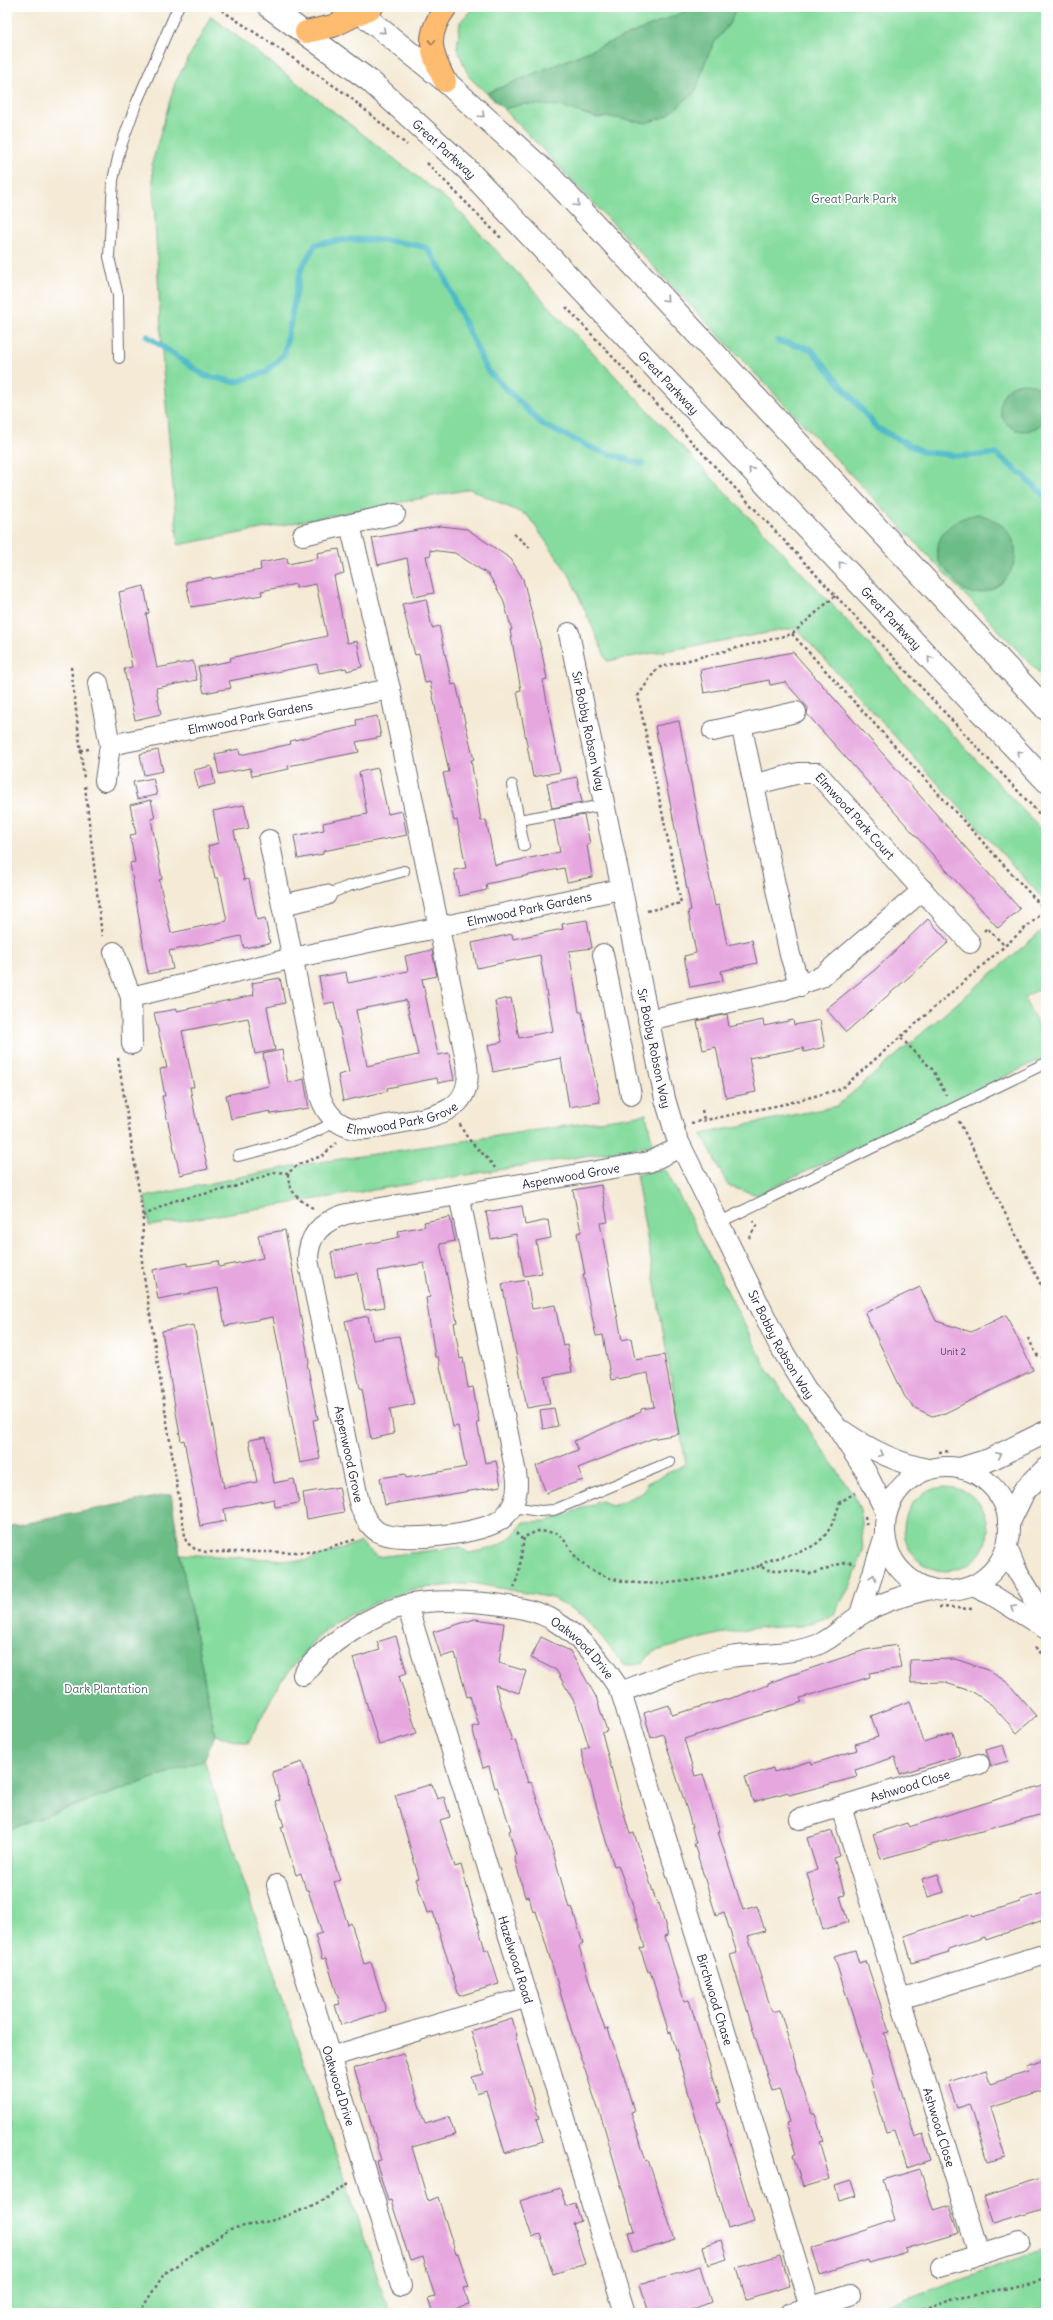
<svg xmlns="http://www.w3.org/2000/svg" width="1053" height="2320" font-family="Delius,sans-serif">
<rect width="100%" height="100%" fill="#fff"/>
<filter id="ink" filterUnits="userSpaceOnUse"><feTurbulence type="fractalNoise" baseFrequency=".025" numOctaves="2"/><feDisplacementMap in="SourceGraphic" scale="8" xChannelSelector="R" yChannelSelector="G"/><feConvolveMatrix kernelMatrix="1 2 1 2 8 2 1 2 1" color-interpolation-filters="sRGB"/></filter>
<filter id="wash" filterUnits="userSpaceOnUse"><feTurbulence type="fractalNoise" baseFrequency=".012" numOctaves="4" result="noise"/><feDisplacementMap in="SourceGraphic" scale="16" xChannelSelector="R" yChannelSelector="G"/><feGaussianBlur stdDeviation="0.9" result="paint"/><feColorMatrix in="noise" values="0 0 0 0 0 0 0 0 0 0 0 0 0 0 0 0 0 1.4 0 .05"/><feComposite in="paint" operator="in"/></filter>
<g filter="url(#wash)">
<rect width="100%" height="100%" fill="#f4ead5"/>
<g fill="#86dc9f" stroke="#547f6d">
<path d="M474,7H1046V680L504,109L469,77L457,48L460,22Z"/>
<path d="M211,16L451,203L822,594L1046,835V902L796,628L607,661L570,576L528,516L470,489L178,545L163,369L152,163L175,83Z"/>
<path d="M1046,927V986L1024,997L1046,1041V1057L757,1195L728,1186L702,1134L837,1106Z"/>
<path d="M646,1114L653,1145L149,1226L145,1197L293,1166Z"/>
<path d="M666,1170L766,1367L851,1491L860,1509L863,1551L852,1583L833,1615L801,1626L763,1628L718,1634L652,1652L644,1662L625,1666L584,1616L553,1598L472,1583L414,1589L378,1602L334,1622L311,1644L278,1685L248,1743L215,1735L180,1554L305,1561L360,1542L377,1557L460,1547L468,1553C498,1548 505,1546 524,1522L548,1521L601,1501L612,1506L644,1492L647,1483L686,1464L636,1174Z"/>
<circle cx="946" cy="1529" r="42"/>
<path d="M204,1760L265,1946L390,2313H7V1830Z"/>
<path d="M1046,2248V2312L866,2313Z"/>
</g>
<g fill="#6cbc86" stroke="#476f60">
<path d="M696,7H737L730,23L714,43L705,62L696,91L667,116L646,123L610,117L597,118L560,106L524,104L504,109L487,93Z"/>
<circle cx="1024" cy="407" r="24"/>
<path d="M978,514C1009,521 1027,549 1007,577C999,588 979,598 966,591C960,588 954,578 949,573C946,569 939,564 938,559C933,533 956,517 978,514Z"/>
<path d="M171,1494L180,1554L215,1735L204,1760L7,1830V1527Z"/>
</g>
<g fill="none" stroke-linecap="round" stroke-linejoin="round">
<g stroke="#4dbac8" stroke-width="6">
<path d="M147,336L205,376L236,382L266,372L284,354L301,269L315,245C348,236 395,239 427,248L443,272L456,305L487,370L543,425L597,450L642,464"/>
<path d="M778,341L811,349L877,428L923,452L961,456L996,454L1025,477L1046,497"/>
</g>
</g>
<g id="blocks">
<g fill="#e6a7df" fill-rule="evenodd">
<path d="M441,526L467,529L511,559L523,579L542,653L547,679L543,680L560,772L533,777L517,691L521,690L510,630H512L503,599L489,575L455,553L430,550L431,555L426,556L434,593L414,597L407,558L378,565L372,538Z"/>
<path d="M339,549L344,573L334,576L347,643L357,641L362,667L347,671L346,668L319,673L317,664L229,681L231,688L204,693L198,667L231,661L230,658L327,636L316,584L296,588V584L261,591L262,595L191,607L186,582L211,577L212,579L261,570L260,563L287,558L288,564L318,558L317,553Z"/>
<path d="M144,586L149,613L146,614L157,668L193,661L197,680L156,688L161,714L135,720L124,669L132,667L119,592Z"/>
<path d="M426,599L432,628L439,626L452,685L456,684L474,760H471L481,821L486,820L495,865L560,852L554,820L584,815L590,844H587L592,877L567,882L564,868L486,884L487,890L459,896L454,870L466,868L457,820L454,821L443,773L449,772L430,682L425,683L419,654L415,655L402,604Z"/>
<path d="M793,652L1020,909L998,928L807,714L808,708L785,682L770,685L769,680L704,693L700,670Z"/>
<path d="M377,716L381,737L356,742L359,752L288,766L289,769L252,776L250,768L219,774L215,754L239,749L240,755L291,744L290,741L357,726L356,720Z"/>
<path d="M679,721L715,906L719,905L727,945L752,940L757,963L721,971L723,981L690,987L684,956L696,953L688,911L691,910L655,726Z"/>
<path d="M158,750L163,771L144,775L140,754Z"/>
<path d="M211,766L215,784L198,788L194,770Z"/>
<path d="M378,768L388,814L402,811L407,835L323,851V854L298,859L294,836L324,830L323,823L367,814L359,772Z"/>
<path d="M577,777L582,802L552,808L547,783Z"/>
<path d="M153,778L157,795L137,799L133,782Z"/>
<path d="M151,800L155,818L151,819L162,879L159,880L171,933L227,921L218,878H215L208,846L219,843L213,811L244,805L249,828L234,831L244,880L249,879L257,920L265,918L270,943L244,948L241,936L169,951L173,969L148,974L130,863L135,862L130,835L136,834L130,805Z"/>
<path d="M928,919L949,942L846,1032L826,1009L876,969Z"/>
<path d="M587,920L592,948L569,951L579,1012H582L600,1102L569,1107L561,1058L493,1072L488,1045L502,1042L495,1001L511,998L519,1038L553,1031L540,955L477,968L472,943L512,934L513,939L563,929L562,924Z"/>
<path d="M432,950L437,976L422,979L438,1055L449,1053L454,1080L438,1083L437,1078L387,1088L388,1091L343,1101L338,1075L349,1072L334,1002L324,1004L319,977L346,972L348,983L408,971L405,956ZM406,1000L418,1055L367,1066L356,1010Z"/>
<path d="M280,978L285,1003L267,1007L275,1050L255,1054L248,1018L182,1031L194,1087H190L195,1114L208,1169L180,1175L162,1096H165L160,1069L167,1068L154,1013L177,1009V1011L254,995L252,983Z"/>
<path d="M727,1014L729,1027L763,1020L764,1026L793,1020L794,1025L820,1020L825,1047L804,1052L803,1048L749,1058L756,1092L726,1098L716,1047L703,1050L697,1021Z"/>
<path d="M282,1050L288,1083L304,1079L309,1108L271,1114L270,1111L231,1119L226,1095L269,1086L263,1054Z"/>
<path d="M601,1185L608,1222L600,1223L622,1340L631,1338L635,1360L664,1355L679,1434L651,1439L578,1468L583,1480L546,1493L536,1466L578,1450L574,1441L641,1412V1409L654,1407L648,1373L611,1380L603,1335L596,1336L583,1274H585L577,1233L581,1232L573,1190Z"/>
<path d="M522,1206L525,1225L548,1220L551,1238L536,1241L542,1273L524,1276L516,1234L491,1239L486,1212Z"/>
<path d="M450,1217L455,1241L440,1244L457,1322L454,1323L460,1359L463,1358L468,1388L473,1387L479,1422L477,1423L485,1463L496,1461L501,1486L385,1505L380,1478L405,1474L406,1478L466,1467L458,1426L453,1427L438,1357H435L426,1298L430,1297L424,1263L378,1271L384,1307L365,1310L357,1273L335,1277L331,1252L399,1237L398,1231L425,1226L424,1222Z"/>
<path d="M285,1230L309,1362L307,1363L318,1419L313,1420L320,1459L300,1463L273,1317L225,1326L218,1288L158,1299L153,1270L187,1263V1266L218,1261L219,1267L263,1258L258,1235Z"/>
<path d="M527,1280L532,1309L555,1305L563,1346L567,1345L572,1372L545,1377L550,1404L527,1408L502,1284Z"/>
<path d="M920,1287L936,1321L971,1332L1006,1315L1033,1370L945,1413L932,1416L915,1408L905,1397L865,1313Z"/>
<path d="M368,1316L373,1340L399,1336L414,1404L390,1409L394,1434L371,1439L362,1388H360L345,1321Z"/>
<path d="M194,1325L224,1488L257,1482L249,1440L266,1437L274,1483L294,1479L299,1503L275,1507L274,1499L224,1509L226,1521L200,1526L184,1440L181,1441L162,1331Z"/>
<path d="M554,1408L558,1426L543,1429L540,1410Z"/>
<path d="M339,1487L344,1512L307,1519L303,1493Z"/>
<path d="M475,1619L504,1623L499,1663L526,1671L519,1693L495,1685L512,1741L515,1740L528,1783L531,1782L544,1820L569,1908L572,1907L583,1944L579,1946L592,1991L605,2030L608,2029L624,2077L634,2111L631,2112L646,2161L648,2160L675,2240L634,2253L628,2232L634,2231L604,2126L572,2032L536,1911L533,1912L529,1896L525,1897L514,1856L516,1855L509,1831L511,1830L497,1787L495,1788L489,1766L483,1768L472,1727L479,1725L470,1696L467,1697L455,1653L441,1657L433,1632Z"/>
<path d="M396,1636L407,1673L399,1676L417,1733L379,1745L353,1658L380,1650L377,1642Z"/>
<path d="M541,1637L570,1651L596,1697L607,1731L602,1733L620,1801L630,1834L634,1833L657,1904L659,1903L668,1935L665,1936L673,1964L684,2001L689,2000L721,2102L718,2103L754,2221L728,2229L671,2032L669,2033L650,1971L648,1972L640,1948L645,1947L631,1900L618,1865L614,1866L606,1841L581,1750L589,1747L576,1705L556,1670L531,1658Z"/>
<path d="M897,1645L901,1668L869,1673L870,1677L800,1698L802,1702L684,1739L695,1776L703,1774L720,1832H718L743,1910L757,1906L765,1931L748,1936L772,2012L780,2010L802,2086L812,2114H815L823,2141L819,2142L830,2179L803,2187L793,2155L796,2154L786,2123L789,2122L779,2089L772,2091L730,1955L737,1953L724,1912L716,1915L694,1844L696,1843L688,1813L663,1734L651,1738L644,1713L669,1705L672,1715L738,1696L768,1685V1683L865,1650Z"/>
<path d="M955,1659L988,1670L1008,1683L1036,1716L1017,1733L992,1705L973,1692L943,1682L911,1683L910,1660Z"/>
<path d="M910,1701L923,1742L953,1733L960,1755L900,1774L895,1757L855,1770L857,1777L789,1795L788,1792L753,1802L745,1777L773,1768L774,1772L811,1761L812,1764L857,1750L855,1744L878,1737L871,1716Z"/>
<path d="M1003,1745L1008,1761L991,1766L986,1750Z"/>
<path d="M302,1762L340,1880L334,1882L348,1925L351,1923L364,1964L371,1962L386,2011L341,2025L335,2005L340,2004L326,1958L322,1959L315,1935L322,1933L308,1890H306L301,1873L296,1875L281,1827L284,1826L276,1801L280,1800L272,1772Z"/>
<path d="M432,1784L437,1799L444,1797L450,1817L440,1820L455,1867L461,1865L485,1950L488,1949L499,1984L459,1996L433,1912L427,1913L416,1879L419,1878L395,1795Z"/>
<path d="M1046,1784V1813L881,1859L873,1834L907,1823L909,1827Z"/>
<path d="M832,1831L840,1856L834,1858L845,1895L840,1896L848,1922L823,1930L807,1873L817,1870L807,1838Z"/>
<path d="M938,1874L944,1892L928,1897L922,1879Z"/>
<path d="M1046,1892V1919L986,1940L985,1937L948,1949L949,1952L912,1963L904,1936L972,1914L973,1917L1020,1902V1900Z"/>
<path d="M855,1950L859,1963L866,1961L879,2000L889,2032L884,2033L915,2137L923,2134L931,2160L907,2168L895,2130L886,2132L870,2078L872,2077L834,1956Z"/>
<path d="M512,2018L517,2036L515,2037L539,2119L536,2120L543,2141L505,2153L486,2090L477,2093L472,2077L484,2074L471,2031Z"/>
<path d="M403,2053L425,2124L449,2117L455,2135L412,2147L428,2201L438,2197L456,2254L458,2253L469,2287L464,2288L469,2304L438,2313H433L428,2299L435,2297L423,2257L410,2261L391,2200L388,2201L376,2161L381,2160L377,2147L378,2146L354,2068Z"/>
<path d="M1046,2060V2090L990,2108L1005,2157L988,2162L970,2104L957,2108L948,2082L986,2070L990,2084L1029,2072L1027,2066Z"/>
<path d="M920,2169L933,2210L950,2205L959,2233L905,2249L906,2252L869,2263L868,2260L820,2275L812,2248L895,2220L883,2180Z"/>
<path d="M1046,2178V2207L993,2223L984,2197Z"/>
<path d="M851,2181L856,2196L839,2201L835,2186Z"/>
<path d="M560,2188L566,2206L575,2203L581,2221L573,2224L585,2264L553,2274L540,2234L532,2237L520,2201Z"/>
<path d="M721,2240L727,2259L708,2265L703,2246Z"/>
<path d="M780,2255L789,2286L746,2299L737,2268Z"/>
<path d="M700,2266L711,2302L685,2313H649L640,2284Z"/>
</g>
</g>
</g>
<g filter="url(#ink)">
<use href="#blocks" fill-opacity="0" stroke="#6c6871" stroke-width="1"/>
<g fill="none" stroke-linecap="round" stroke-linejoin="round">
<defs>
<g id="service">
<path d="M119,358L118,296L109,257L113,180L120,149L136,104L178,7"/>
<path d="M512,785L524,846"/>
<path d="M519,820L604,805"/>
<path d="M326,895L349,886L404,871"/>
<path d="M238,1156C273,1148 305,1139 336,1121"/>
<path d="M718,1223L1046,1063"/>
<path d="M512,1507L540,1511L554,1510L670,1462"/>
</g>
<g id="minor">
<path d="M303,535L395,514"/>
<path id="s1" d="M569,633L665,1099L676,1136L778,1343L806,1389L836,1426L866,1472L886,1512"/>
<path d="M98,683L110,745L105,781"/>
<path d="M741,724L790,955L800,986"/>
<path d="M713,731L796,712"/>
<path id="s2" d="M110,745L390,689"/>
<path id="s3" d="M753,785L799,773H817L970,943"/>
<path id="s4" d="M269,840L320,1096C325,1111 333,1122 348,1127C362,1133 378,1126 393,1124C429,1117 474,1115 467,1065L390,689L350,525"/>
<path d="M282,905L326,895"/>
<path d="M114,952L131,997L132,1044"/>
<path d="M603,954L631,1095"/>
<path id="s5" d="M131,997L293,958L621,889"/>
<path d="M648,1020L780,991L821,977L923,890"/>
<path id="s6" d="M459,1195L516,1473C519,1489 516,1506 503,1518C486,1534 399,1544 378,1532C366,1524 361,1511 358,1498L308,1260C308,1234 323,1221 346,1214L649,1162L681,1147"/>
<path d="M843,1431C869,1449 896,1463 928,1469"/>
<circle cx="947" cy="1529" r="62"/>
<path d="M1007,1548L1015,1567L1046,1619"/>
<path d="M973,1586L992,1595L1046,1629"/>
<path id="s7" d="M407,1605L625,2313"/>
<path d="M860,1614L885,1535"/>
<path id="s8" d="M303,1675C325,1644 370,1614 407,1605C441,1597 523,1602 553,1620C583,1638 603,1663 621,1692L810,2307"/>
<path d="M621,1692C657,1678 692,1663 730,1657C759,1653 790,1655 817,1645C835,1638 846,1623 862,1614C883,1601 906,1595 930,1589"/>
<path id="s9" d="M841,1807L979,2255"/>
<path id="s10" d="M800,1819L979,1764"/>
<path id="s11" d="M277,1885L401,2286"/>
<path d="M900,1999L1046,1954"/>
<path d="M330,2057L528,1997"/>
<path d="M941,2267L1020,2242"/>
<path d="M791,2313L850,2295"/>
</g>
<g id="tertiary">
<path id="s12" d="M269,7L370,81L466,168L1046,781"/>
<path d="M353,7L445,81L550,176L1046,709"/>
<path d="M963,1468L989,1460L1046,1432"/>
<path d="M1009,1522L1024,1491L1046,1469"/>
</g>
<g id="trunk">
<path d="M306,32L333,26L372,7"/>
<path d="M445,81C430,52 425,35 446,7"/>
</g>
</defs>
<use href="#service" stroke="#6c6871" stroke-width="12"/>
<use href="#minor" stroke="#6c6871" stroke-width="22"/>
<use href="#tertiary" stroke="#6c6871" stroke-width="24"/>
<use href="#trunk" stroke="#6c6871" stroke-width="24"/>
<g stroke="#6c6871" stroke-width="2.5" stroke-dasharray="3 3" stroke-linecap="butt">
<path d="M217,7L346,94L407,145"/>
<path d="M427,163L502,239"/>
<path d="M566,307L1046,821"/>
<path d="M514,534L530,548"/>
<path d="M792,634L1046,911"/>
<path d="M71,667L84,779"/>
<path d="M80,750L90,749"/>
<path d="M85,786L102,936"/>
<path d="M647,911L681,903L638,696L657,668L792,634L835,596"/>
<path d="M984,931L987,928L1005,946"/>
<path d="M901,1038L933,1070L946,1095"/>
<path d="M118,1058L143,1216L142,1264L186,1542L195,1549L206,1552H312L357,1539"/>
<path d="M702,1110L704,1120"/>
<path d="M959,1121L1046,1295"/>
<path d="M691,1123L785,1104L841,1089L1046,910"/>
<path d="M460,1124C467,1143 484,1152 495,1168"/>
<path d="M313,1208C298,1200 288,1191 288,1173L299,1164L322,1156L336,1143"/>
<path d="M143,1216L173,1201L231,1188L276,1172L288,1173"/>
<path d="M749,1238L756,1226L753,1221"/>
<path d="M1028,1338L1037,1355L1046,1359"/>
<path d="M939,1452L950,1451"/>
<path d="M865,1516L867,1527"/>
<path d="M516,1533L523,1540"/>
<path d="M760,1566C767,1559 776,1559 785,1556C820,1548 830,1536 840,1502L855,1493"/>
<path d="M514,1588L519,1572L524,1537L538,1531L557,1533C569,1542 573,1559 587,1567C632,1598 710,1578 760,1566L767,1570H788L812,1574L836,1565L848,1562L855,1564"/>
<path d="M939,1607L972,1609"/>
<path d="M1035,1647L1046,1658"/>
<path d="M139,2313L164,2274L230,2229L274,2220L305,2209L329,2197L349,2183"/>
<path d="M911,2313L954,2298L1009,2288L1046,2278"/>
</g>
<use href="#service" stroke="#fff" stroke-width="10"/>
<use href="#minor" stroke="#fff" stroke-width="20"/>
<use href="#tertiary" stroke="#fff" stroke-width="22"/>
<use href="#trunk" stroke="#febc70" stroke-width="22"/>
</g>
<defs><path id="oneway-chevron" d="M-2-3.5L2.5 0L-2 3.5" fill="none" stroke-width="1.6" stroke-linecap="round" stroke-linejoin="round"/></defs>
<g stroke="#9c9ca7">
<use href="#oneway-chevron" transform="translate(383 31) rotate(40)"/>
<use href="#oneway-chevron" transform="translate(482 115) rotate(42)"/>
<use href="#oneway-chevron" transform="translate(577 204) rotate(47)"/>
<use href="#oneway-chevron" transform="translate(666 299) rotate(47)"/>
<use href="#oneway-chevron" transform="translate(751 470) rotate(-133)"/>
<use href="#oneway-chevron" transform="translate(841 564) rotate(-133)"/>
<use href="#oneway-chevron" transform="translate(930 659) rotate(-133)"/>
<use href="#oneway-chevron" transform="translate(1019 753) rotate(-133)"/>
<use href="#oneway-chevron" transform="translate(881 1454) rotate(25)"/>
<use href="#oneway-chevron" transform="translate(999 1455) rotate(-26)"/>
<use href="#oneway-chevron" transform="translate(873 1577) rotate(-73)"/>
<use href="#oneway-chevron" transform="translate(1013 1608) rotate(-149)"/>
</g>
<use stroke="#906f56" href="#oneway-chevron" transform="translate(432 42) rotate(88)"/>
</g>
<g text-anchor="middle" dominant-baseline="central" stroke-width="3.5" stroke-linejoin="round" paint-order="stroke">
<g font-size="10" fill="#534364">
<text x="953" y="1351">Unit 2</text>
</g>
<g font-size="12" fill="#22223b" stroke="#fff">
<text stroke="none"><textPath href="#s12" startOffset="226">Great Parkway</textPath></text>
<text stroke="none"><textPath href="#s12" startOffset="550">Great Parkway</textPath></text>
<text stroke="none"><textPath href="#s12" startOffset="874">Great Parkway</textPath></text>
<text stroke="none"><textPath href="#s2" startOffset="143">Elmwood Park Gardens</textPath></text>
<text stroke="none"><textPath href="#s1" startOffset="100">Sir Bobby Robson Way</textPath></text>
<text stroke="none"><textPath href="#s3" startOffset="123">Elmwood Park Court</textPath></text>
<text stroke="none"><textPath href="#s5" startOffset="408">Elmwood Park Gardens</textPath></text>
<text stroke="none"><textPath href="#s1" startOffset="424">Sir Bobby Robson Way</textPath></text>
<text stroke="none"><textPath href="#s4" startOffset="360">Elmwood Park Grove</textPath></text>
<text stroke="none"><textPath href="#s6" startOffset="1038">Aspenwood Grove</textPath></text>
<text stroke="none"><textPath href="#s1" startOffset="748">Sir Bobby Robson Way</textPath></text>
<text transform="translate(349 1454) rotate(78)">Aspenwood Grove</text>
<text stroke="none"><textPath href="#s8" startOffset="317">Oakwood Drive</textPath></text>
<text stroke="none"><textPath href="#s10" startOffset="115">Ashwood Close</textPath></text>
<text stroke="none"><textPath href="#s7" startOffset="371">Hazelwood Road</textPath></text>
<text stroke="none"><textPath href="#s8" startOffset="698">Birchwood Chase</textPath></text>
<text stroke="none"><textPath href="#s11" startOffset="210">Oakwood Drive</textPath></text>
<text stroke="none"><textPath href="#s9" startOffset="335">Ashwood Close</textPath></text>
</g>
<g font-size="12" fill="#45635e" stroke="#fff">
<text x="854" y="198">Great Park Park</text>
<text x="106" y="1688">Dark Plantation</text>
</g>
</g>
<rect width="1053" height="2320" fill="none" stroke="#fff" stroke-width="24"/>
</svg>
